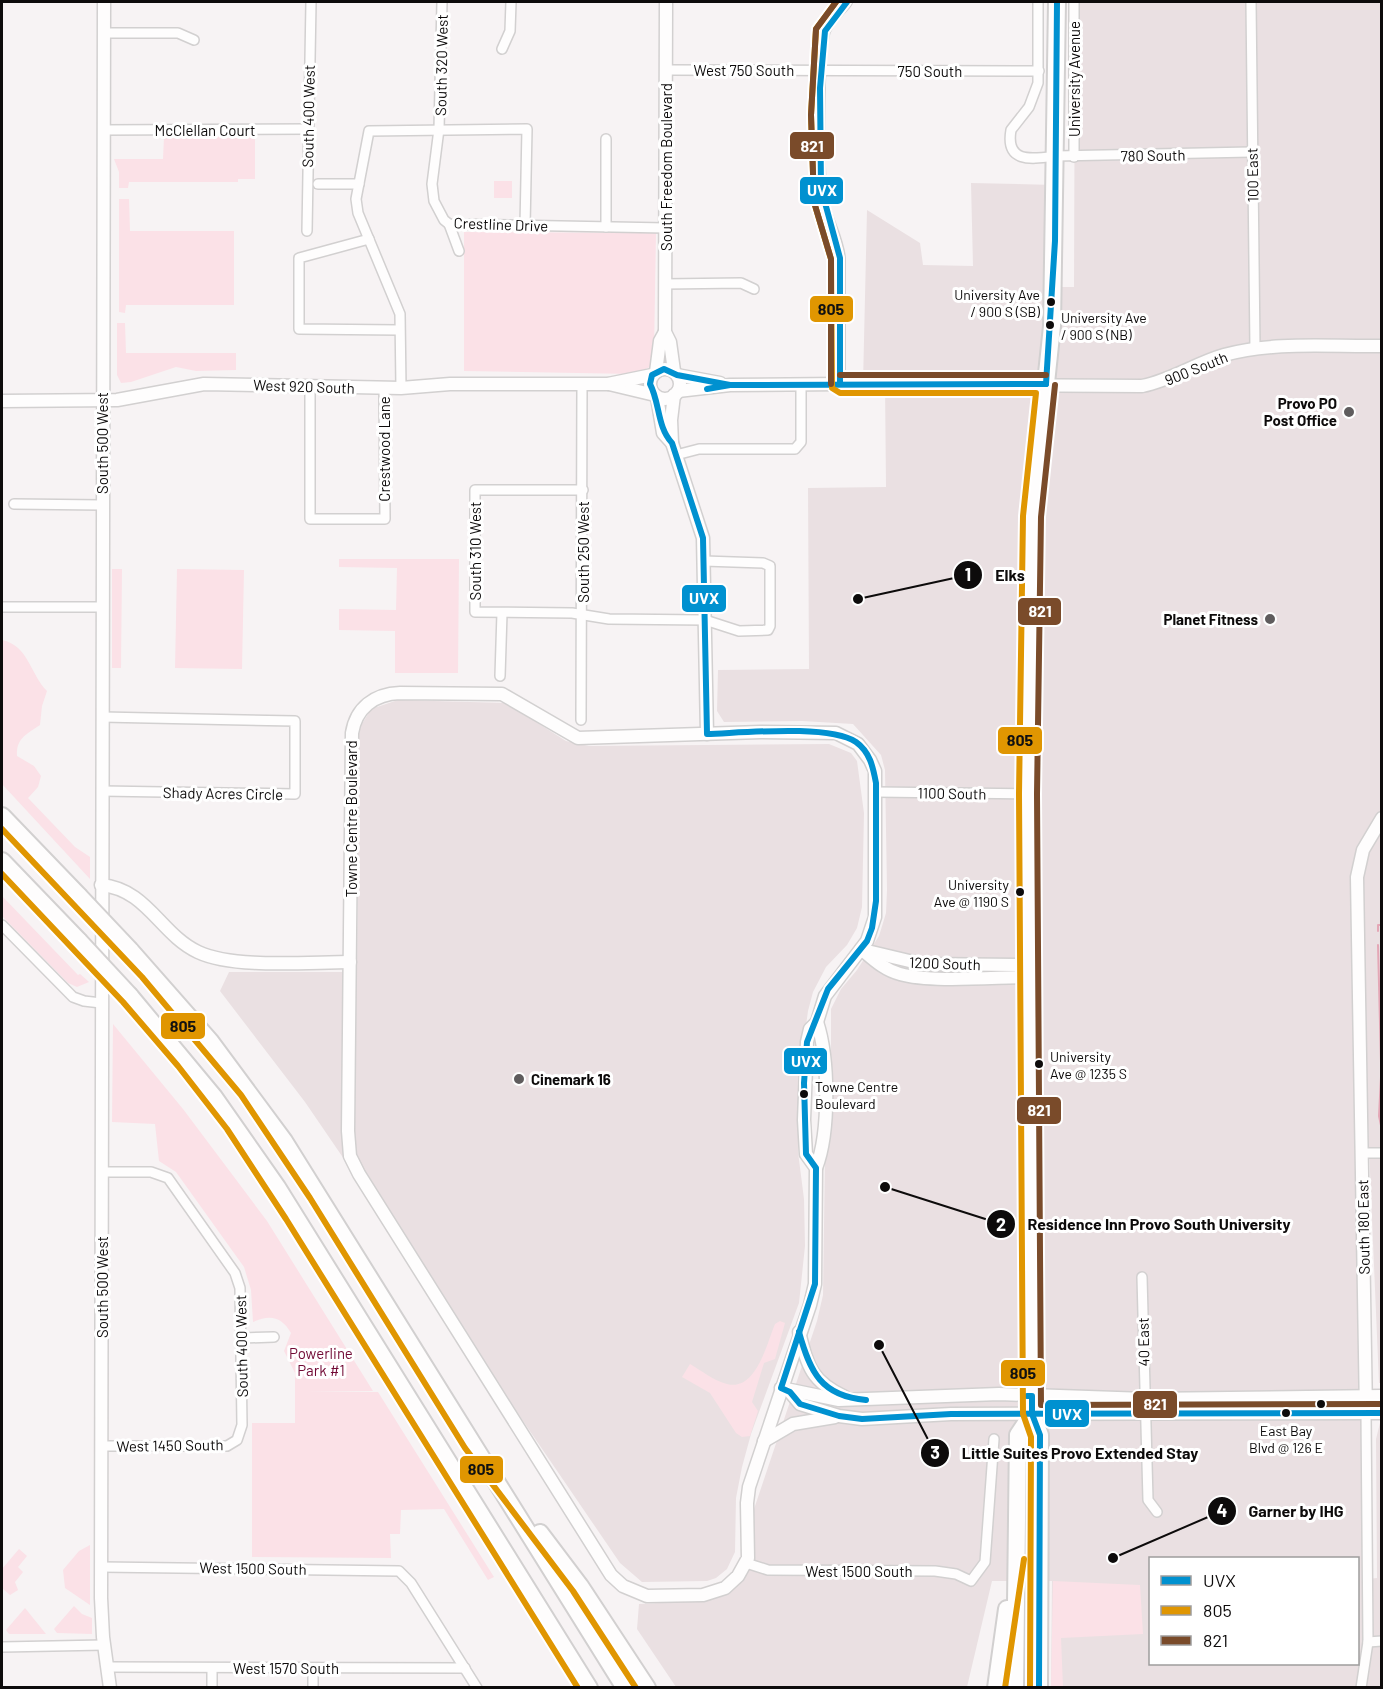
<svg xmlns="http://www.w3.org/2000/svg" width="1383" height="1689" font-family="Barlow,sans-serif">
<rect width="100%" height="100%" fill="#f7f3f4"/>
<g fill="#eae0e2" fill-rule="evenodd">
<path d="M1075,2H1381V1383H1379L1359,913L1368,1579L1377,1578L1376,1439L1381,1419V1687H1051L1052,1581H992L967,1687H676L637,1629L639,1604L701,1601L735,1586L748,1572L754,1553V1509L817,1321L823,1295L825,1156L831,1116V1009L841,989L857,970L879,936L886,913L887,890L885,770L881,755L853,724L802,721L724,722L717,711L718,670L809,669L808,488L886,487L885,384H863L867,210L920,243L923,265L973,266L971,183L1055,185V287H1074ZM1150,1558H1358V1664H1150Z"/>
<path d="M398,700L506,703L566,741L589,746L829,744L851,753L857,761L864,813L862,907L857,928L847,945L826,967L813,992L808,1011L802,1054L798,1152L804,1199L805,1246L799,1303L751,1434L742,1467L736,1498L735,1552L727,1569L716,1578L707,1581L642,1582L620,1563L305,1102L220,991L229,972H357L359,729L371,709Z"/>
</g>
<g fill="#fbe1e7">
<path d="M255,136V179H238V182H129L128,188H119V172L114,159H163L164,137Z"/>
<rect x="494" y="181" width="18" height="17"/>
<path d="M119,199H129L130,231H234V305H126L125,313L119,312Z"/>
<path d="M464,232L656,233L654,353L650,367L633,374L464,371Z"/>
<path d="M117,323H125L126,353H236V370L196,371L176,367L131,382L121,383L117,375Z"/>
<path d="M339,559H459L458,673H395V631L339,630V609L396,610L397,568L339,567Z"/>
<path d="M112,569H122L121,668H112Z"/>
<path d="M177,569L244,570L242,669L175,668Z"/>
<path d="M2,640C29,646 30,674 47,691L42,706L40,725C27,734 16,738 17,756L34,766L41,776L38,787L28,798L75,847L90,857V879L2,784Z"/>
<path d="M2,896L78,975L80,974L89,982L77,987L68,983L2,916Z"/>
<path d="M113,1024L183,1109L267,1221L373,1391L308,1392H378L494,1577L488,1580L444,1509L401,1510L400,1534H390L391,1558L252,1557V1423H295V1373L284,1351L291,1333C282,1317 270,1314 253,1322L251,1290L244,1267L176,1172L159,1161L155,1124L112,1122Z"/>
<path d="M780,1321L785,1323L775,1359L764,1363L752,1402L758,1411L750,1436L742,1437L736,1433L710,1393L682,1377L690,1364C702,1371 714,1381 727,1384C756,1392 767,1343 775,1324Z"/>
<path d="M90,1545V1605L65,1588L63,1570L79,1551Z"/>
<path d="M19,1549L27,1556L18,1567L23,1572L15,1582L18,1590L10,1595L2,1588V1569Z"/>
<path d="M1053,1581L1140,1585L1143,1634L1061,1638L1063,1687H1051Z"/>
<path d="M74,1606L82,1614L92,1618V1634L57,1633L54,1629Z"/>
<path d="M25,1608L46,1634H9L6,1630Z"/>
</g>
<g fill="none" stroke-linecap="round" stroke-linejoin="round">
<g stroke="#e4a7b6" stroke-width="2">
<path d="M1378,931V925H1382"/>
<path d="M1378,945L1381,1062"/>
<path d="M1381,1077L1379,1116L1382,1130"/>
</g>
<defs>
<g id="street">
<path d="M442,2L439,129L432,184L434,201L444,220L449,224L666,228"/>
<path d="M1038,2V83L1029,107L1011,130C1005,164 1032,159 1056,156L1251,152"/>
<path d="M1251,2L1255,348"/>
<path d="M103,33H178L194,40"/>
<path d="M502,49L510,31L511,2"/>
<path d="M666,70L1039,71"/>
<path d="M103,130L308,129"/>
<path d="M606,139V227"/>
<path d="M1074,157V2"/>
<path d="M318,184H359"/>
<path d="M449,224L459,251"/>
<path d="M307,231L311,2"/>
<path d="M369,239L299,258V329L399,330"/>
<path d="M665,284L741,283L754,289"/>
<path d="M840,384V258C838,238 827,221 823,201C818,178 818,51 825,31C830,19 840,11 847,2"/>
<path d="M310,388V519H385L384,388"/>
<path d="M401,388L400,314L358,213L356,199L369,131L527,129L525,226"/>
<path d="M676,455L699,449H795L801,442V384"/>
<path d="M583,490H475V612L572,613L609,619L705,620L739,631L768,630L770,626V566L763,563L704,561"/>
<path d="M14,504L102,505"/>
<path d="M2,607H102"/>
<path d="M500,676L502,613"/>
<path d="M581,720L582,384"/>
<path d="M102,791L295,794V721L102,717"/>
<path d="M876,792L1028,794"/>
<path d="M2,925L73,997L84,1001L101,1003"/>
<path d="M1362,1153H1382"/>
<path d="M102,1172H151L168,1178L235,1273L240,1288L242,1425L237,1440L227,1446H102"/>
<path d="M1142,1277L1148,1500L1157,1512"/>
<path d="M242,1338L274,1337"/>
<path d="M746,1563L768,1570L935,1571L956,1574L971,1581L985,1562L994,1439"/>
<path d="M101,1567L399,1571L411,1583L477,1688"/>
<path d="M1368,1642L1382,1641"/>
<path d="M2,1647L104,1645"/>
<path d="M108,1667L465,1668"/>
<path d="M212,1668V1688"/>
<path d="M313,1668V1688"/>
<path d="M1361,1688L1368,1642L1366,1413"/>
</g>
<g id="secondary">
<path d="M104,2L101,1598L103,1637L110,1688"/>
<path d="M666,2L665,332L670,342L674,371"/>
<circle cx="665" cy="384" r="15"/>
<path d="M656,372L660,341L665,332"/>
<path d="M677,375L720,383"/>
<path d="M609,384L655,395"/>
<path d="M678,391L730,385L840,384L1142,386C1172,380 1196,363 1224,355C1274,341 1330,347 1382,346"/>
<path d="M657,397L663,433L672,443L703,538L707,734"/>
<path d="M2,401L117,400L204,384L401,388L450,384H608L652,375"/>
<path d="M672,443L671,420L674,395"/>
<path d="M400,693L502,694L578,738L761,732L836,733L858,744L870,760L875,771V917L867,941L825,996L817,1022L810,1029L807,1042L804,1120L806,1154L816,1168L815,1284L810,1305L749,1487L747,1503L748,1558L738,1576L725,1588L703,1595L647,1596L623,1586L611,1575L359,1174L350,1156L348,1131L352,733C356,708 374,694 400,693Z"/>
<path d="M101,885C147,889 160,934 198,952C234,969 308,962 350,962"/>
<path d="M861,949C873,959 884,970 900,974C931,983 996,977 1031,977"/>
<path d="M863,950L922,964L1031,965"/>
<path d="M816,1168C830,1132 829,1058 817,1022"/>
<path d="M799,1332C808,1367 811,1381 845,1397"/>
<path d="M781,1388L839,1400L999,1394L1146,1399L1382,1396"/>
<path d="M790,1392L800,1404L839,1416L862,1419L951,1414L1382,1413"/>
<path d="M1366,1413L1357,877L1363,850L1382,818"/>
<path d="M764,1441L793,1424L835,1417"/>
</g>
<g id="highway">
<path d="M2,816L79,896"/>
<path d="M2,861L79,941"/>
<path d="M130,950L210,1041L284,1141L625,1688"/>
<path d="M130,996L214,1097L277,1187L589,1688"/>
<path d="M540,1533L580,1586L647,1688"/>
<path d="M996,1688L1007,1609"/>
<path d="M1015,1688L1018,1435L1032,1414"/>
<path d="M1039,1688L1040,1435L1032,1414L1028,794L1032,517L1052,326L1057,2"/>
</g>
</defs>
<use href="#street" stroke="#d2d0d0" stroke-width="12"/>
<use href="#secondary" stroke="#d2d0d0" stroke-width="15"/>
<use href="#highway" stroke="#d2d0d0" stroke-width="20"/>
<use href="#street" stroke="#fefdfd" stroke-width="9"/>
<use href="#secondary" stroke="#fefdfd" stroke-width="12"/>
<use href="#highway" stroke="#fefdfd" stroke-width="16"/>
<defs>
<g id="highway-bridge">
<path d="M79,896L130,950"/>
<path d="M79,941L130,996"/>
</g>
</defs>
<use href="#highway-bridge" stroke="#d2d0d0" stroke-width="20" stroke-linecap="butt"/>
<use href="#highway-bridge" stroke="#fefdfd" stroke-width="16"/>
<defs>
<g id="bus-1">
<path d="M840,384V258L821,188L820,88L825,31L847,2"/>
<path d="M1046,384L1055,241L1057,2"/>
<path d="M730,385L677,375L664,369L652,375L650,384C660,403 657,427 672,443L703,538L707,734C741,733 829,724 856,742C870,752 873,767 876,783V901L872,928L867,941L828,989L807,1042L804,1083L806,1154L816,1168L815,1284L781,1388L790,1392L800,1404L839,1416L862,1419L951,1414L1382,1413"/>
<path d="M707,389L730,385L1046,384"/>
<path d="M799,1332C810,1372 821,1396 866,1400"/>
<path d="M1027,1396H1032V1414L1040,1435L1039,1688"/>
</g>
<g id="bus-2">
<path d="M836,2L816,29L811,115L814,202L831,259L832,388L840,393H1036L1023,516L1019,794L1023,1414L1031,1437L1030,1688"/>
<path d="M2,829L142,977L241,1095L310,1198L465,1448L573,1591L636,1688"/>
<path d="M2,874L123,1002L178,1066L227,1129L286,1219L578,1688"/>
<path d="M1005,1688L1024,1559"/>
</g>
<g id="bus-3">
<path d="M840,375H1046"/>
<path d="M831,384V259L814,202L811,115L816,29L836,2"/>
<path d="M1055,385L1041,517L1037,794L1041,1405L1382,1404"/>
</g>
</defs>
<use href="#bus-1" stroke="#fff" stroke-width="10"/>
<use href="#bus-2" stroke="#fff" stroke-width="10"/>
<use href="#bus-3" stroke="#fff" stroke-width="10"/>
<use href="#bus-1" stroke="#0091d0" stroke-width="6"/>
<use href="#bus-2" stroke="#e09601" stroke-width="6"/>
<use href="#bus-3" stroke="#7a4b2a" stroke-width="6"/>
</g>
<g fill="#0d0b0b" stroke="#fff" stroke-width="2">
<circle cx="1051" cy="302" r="5"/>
<circle cx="1050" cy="325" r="5"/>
<circle cx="1020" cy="892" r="5"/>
<circle cx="1039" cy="1064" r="5"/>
<circle cx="804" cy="1094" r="5"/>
<circle cx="1321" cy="1404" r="5"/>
<circle cx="1286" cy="1413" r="5"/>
</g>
<g fill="#5f5c5d" stroke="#fff" stroke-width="2">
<circle cx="1349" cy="412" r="6"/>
<circle cx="1270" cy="619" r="6"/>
<circle cx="519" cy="1079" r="6"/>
</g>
<g text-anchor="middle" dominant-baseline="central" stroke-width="6" stroke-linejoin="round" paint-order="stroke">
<g font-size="14" fill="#0d0b0b" stroke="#fff" text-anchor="start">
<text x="1040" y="294" text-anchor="end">University Ave<tspan x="1040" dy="17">/ 900 S (SB)</tspan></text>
<text x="1061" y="317">University Ave<tspan x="1061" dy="17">/ 900 S (NB)</tspan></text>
<text x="1009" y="884" text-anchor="end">University<tspan x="1009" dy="17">Ave @ 1190 S</tspan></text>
<text x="1050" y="1056">University<tspan x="1050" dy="17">Ave @ 1235 S</tspan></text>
<text x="815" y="1086">Towne Centre<tspan x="815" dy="17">Boulevard</tspan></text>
<text x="1286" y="1430" text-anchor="middle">East Bay<tspan x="1286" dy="17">Blvd @ 126 E</tspan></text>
</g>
<g font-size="15" fill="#0d0b0b" stroke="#fff">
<text transform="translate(441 65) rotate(-89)">South 320 West</text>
<text x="744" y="70">West 750 South</text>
<text x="930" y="71">750 South</text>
<text transform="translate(1074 79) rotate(-90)">University Avenue</text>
<text transform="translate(308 116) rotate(-89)">South 400 West</text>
<text x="205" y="130">McClellan Court</text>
<text transform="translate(1153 155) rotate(-1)">780 South</text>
<text transform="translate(666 167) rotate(-90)">South Freedom Boulevard</text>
<text transform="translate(1252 175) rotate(-91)">100 East</text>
<text transform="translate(501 224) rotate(2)">Crestline Drive</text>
<text transform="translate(1196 368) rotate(-22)">900 South</text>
<text transform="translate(304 386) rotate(2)">West 920 South</text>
<text transform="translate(102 443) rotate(-90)">South 500 West</text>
<text transform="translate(384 449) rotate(-90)">Crestwood Lane</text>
<text transform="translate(475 551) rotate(-90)">South 310 West</text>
<text transform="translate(583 552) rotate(-90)">South 250 West</text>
<text transform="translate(223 793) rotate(1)">Shady Acres Circle</text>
<text transform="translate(952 793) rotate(1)">1100 South</text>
<text transform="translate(351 819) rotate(-90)">Towne Centre Boulevard</text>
<text transform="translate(945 963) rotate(2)">1200 South</text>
<text transform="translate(1363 1227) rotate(-91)">South 180 East</text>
<text transform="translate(102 1287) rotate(-90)">South 500 West</text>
<text transform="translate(1143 1342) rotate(-91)">40 East</text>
<text transform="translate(241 1346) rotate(-91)">South 400 West</text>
<text transform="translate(170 1445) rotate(-1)">West 1450 South</text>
<text transform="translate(253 1568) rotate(1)">West 1500 South</text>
<text x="859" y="1571">West 1500 South</text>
<text x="286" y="1668">West 1570 South</text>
</g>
<g font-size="15" font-weight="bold" fill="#0d0b0b" stroke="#fff" text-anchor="end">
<text x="1337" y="403">Provo PO<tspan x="1337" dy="17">Post Office</tspan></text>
<text x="1258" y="619">Planet Fitness</text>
<text x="531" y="1079" text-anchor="start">Cinemark 16</text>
</g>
<g font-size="15" fill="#710934" stroke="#fff">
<text x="321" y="1353">Powerline<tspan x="321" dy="17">Park #1</tspan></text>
</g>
</g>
<path fill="none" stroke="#0d0b0b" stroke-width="2" d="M858 599L968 575M885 1187L1001 1224M879 1345L935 1453M1113 1558L1222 1511"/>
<g fill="#0d0b0b" stroke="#fff" stroke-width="2">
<circle cx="858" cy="599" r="6"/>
<circle cx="885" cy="1187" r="6"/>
<circle cx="879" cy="1345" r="6"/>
<circle cx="1113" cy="1558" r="6"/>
<circle cx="968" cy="575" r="15"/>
<circle cx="1001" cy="1224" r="15"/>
<circle cx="935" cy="1453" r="15"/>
<circle cx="1222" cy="1511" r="15"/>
</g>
<g font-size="18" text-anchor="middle" font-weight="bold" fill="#fff">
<text x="968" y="581">1</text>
<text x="1001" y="1231">2</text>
<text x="935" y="1459">3</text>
<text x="1222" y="1517">4</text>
</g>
<g font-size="16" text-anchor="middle" font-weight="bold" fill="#0d0b0b" stroke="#fff" stroke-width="6" stroke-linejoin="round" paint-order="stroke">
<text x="1010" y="581">Elks</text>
<text x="1159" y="1230">Residence Inn Provo South University</text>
<text x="1080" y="1459">Little Suites Provo Extended Stay</text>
<text x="1296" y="1517">Garner by IHG</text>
</g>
<g stroke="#fff" stroke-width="2">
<rect x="789" y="131" width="46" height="29" rx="6" fill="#7a4b2a"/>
<rect x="799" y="176" width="45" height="29" rx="6" fill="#0091d0"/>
<rect x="809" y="295" width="45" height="28" rx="6" fill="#e09601"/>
<rect x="681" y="584" width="46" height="29" rx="6" fill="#0091d0"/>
<rect x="1017" y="597" width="45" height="29" rx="6" fill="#7a4b2a"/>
<rect x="997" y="726" width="46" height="29" rx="6" fill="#e09601"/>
<rect x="160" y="1012" width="46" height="28" rx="6" fill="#e09601"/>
<rect x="783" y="1047" width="45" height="28" rx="6" fill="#0091d0"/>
<rect x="1016" y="1096" width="46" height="29" rx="6" fill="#7a4b2a"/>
<rect x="1000" y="1359" width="46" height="28" rx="6" fill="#e09601"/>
<rect x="1132" y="1390" width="46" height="29" rx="6" fill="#7a4b2a"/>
<rect x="1044" y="1399" width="46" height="29" rx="6" fill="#0091d0"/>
<rect x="459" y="1455" width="45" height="29" rx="6" fill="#e09601"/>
</g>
<g font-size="16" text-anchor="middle" font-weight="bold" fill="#fff">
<text x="812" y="152">821</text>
<text x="822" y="196">UVX</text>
<text x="704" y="604">UVX</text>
<text x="1040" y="617">821</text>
<text x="806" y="1067">UVX</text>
<text x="1039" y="1116">821</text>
<text x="1155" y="1410">821</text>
<text x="1067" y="1420">UVX</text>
</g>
<g font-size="16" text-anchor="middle" font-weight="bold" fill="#111">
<text x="831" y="315">805</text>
<text x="1020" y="746">805</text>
<text x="183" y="1032">805</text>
<text x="1023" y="1379">805</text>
<text x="481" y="1475">805</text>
</g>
<rect width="1383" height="1689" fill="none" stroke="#0d0b0b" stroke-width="6"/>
<rect x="1149" y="1557" width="210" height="108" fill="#ffffff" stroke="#9e9d9d" stroke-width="1.5"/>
<rect x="1161" y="1576" width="30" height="9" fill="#0091d0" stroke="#9e9d9d" stroke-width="1.5"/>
<text x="1203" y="1587" font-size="18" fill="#0d0b0b">UVX</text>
<rect x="1161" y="1606" width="30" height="9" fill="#e09601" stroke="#9e9d9d" stroke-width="1.5"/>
<text x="1203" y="1617" font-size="18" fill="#0d0b0b">805</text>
<rect x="1161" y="1636" width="30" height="9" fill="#7a4b2a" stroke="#9e9d9d" stroke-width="1.5"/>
<text x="1203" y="1647" font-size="18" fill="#0d0b0b">821</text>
</svg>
